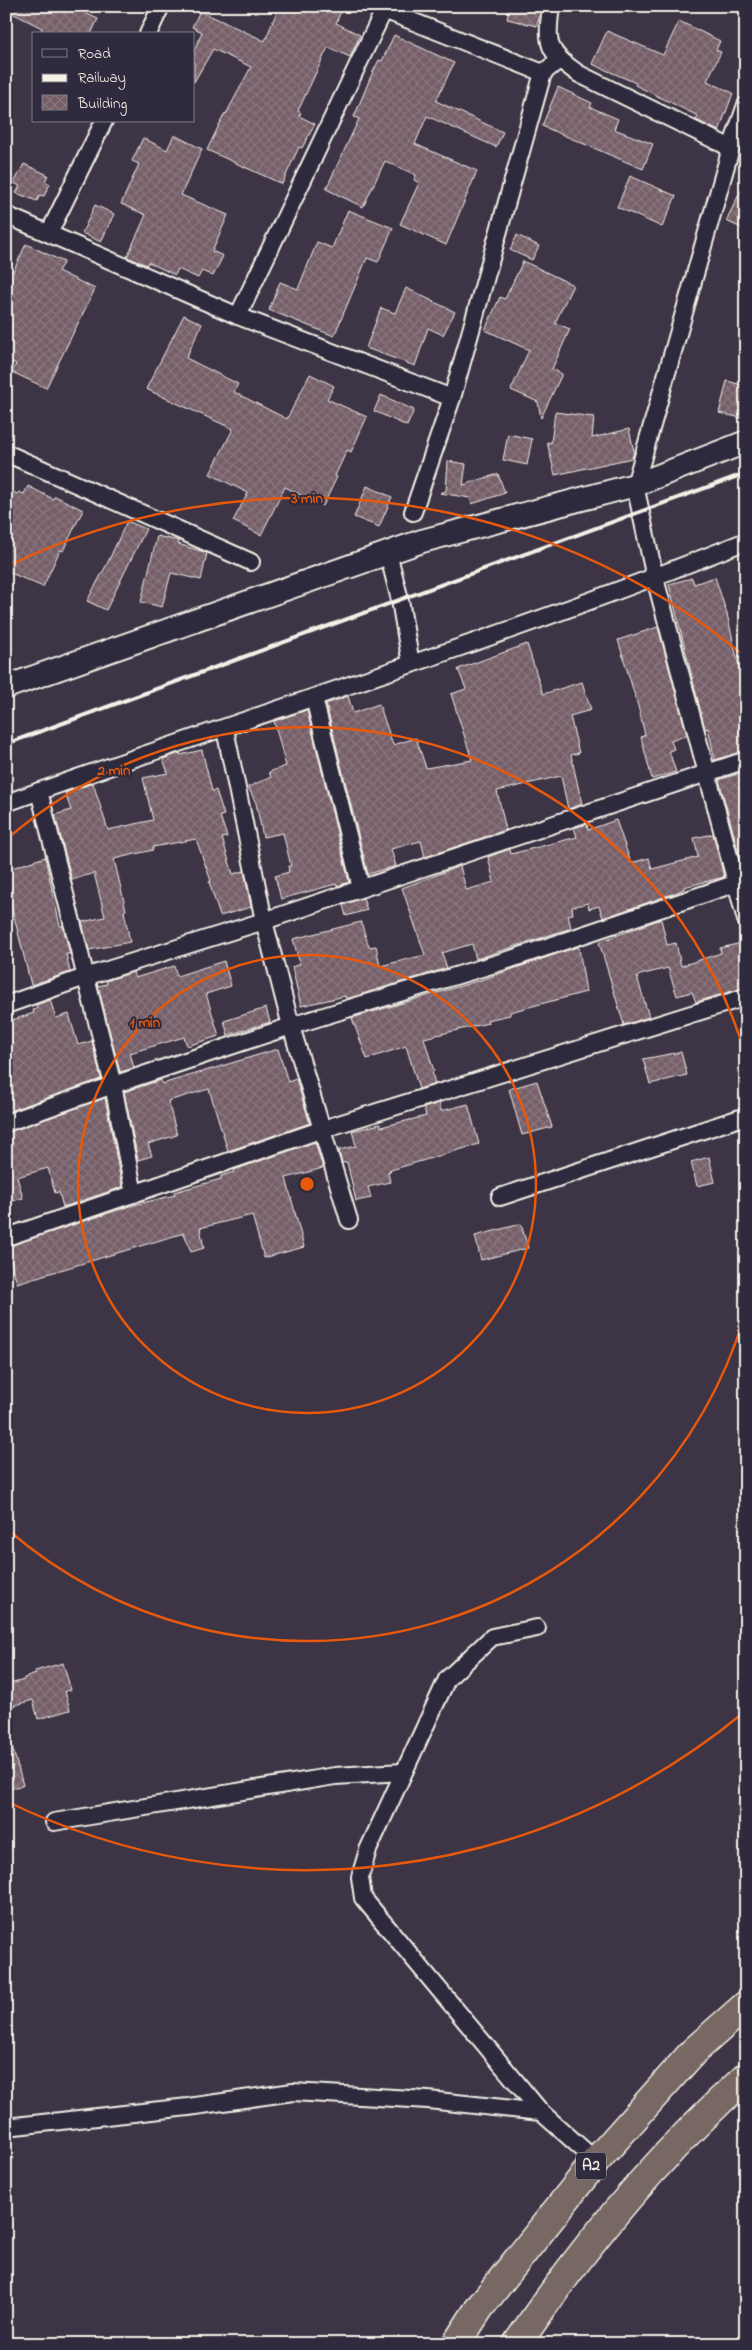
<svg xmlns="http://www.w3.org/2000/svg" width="752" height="2350" font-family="'Indie Flower',sans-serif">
<defs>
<pattern id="building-cross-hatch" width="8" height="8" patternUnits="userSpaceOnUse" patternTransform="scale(1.25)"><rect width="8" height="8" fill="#765e69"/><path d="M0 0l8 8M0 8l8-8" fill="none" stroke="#8a767e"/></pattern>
</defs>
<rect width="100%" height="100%" fill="#3d3446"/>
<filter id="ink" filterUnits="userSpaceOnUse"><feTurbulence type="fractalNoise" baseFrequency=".02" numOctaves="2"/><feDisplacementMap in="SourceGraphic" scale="10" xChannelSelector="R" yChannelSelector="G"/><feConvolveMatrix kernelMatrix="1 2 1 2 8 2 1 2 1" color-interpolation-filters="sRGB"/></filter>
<g filter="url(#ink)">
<g fill="url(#building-cross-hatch)" stroke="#f4f1e8">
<path d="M6,6H71L98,19L91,34H40L42,28L6,10Z"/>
<path d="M279,6H343L336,23L360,35L350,57L328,47L298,111L301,113L299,116L315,124L302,148L299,147L282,184L207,150L225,113L226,114L251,67L213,49L194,82V51L202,32L192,27L200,11L265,41Z"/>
<path d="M510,6H528L541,9L537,26L507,19Z"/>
<path d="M679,21L720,41L716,50L721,52L707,81L733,93L719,131L696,120L698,116L635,85L636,83L592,64L607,31L663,55Z"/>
<path d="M394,35L454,63L436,101L503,132L496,147L427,116L415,144L477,171L446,245L400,224L419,183L414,180L416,175L385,161L363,207L326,189L359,119L354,117L371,76L379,60L382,61Z"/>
<path d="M558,87L592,103L590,107L618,119L614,129L653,144L643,169L542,126Z"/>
<path d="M174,135L202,149L181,195L228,215L212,251L223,256L213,276L202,271L198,278L178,269L175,275L148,262L147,265L127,257L146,215L121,204L139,164L132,161L143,138L167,150Z"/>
<path d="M24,164L48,175L45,181L50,184L44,196L40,195L37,201L16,193L20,186L14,183Z"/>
<path d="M630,176L676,196L662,227L617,207Z"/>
<path d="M746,180V230L726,221Z"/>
<path d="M95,205L114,214L101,242L82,233Z"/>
<path d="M348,210L393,228L378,262L367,258L334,336L269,310L280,282L298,289L317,242L332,248Z"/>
<path d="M517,235L539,246L532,260L510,250Z"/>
<path d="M26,244L64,262L58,271L95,289L46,388L12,372L16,364L6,359V269L13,272Z"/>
<path d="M523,261L573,285L555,323L570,329L552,369L562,374L541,418L538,402L511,390L529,350L485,330L500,297L505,299Z"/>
<path d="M406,288L455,312L443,335L428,328L415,366L366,348L381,308L395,313Z"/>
<path d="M184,315L202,324L186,358L238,384L234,392L287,419L310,374L334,386L327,399L367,417L351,452L347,450L335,476L337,477L323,506L285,487L261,535L233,521L248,493L210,474L233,429L146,389Z"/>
<path d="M727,381L746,386V419L719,413Z"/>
<path d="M381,395L414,410L407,426L374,411Z"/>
<path d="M555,412L594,417L592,438L629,429L634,451L632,458L555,475L547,442L551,443Z"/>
<path d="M508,434L532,439L527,465L503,460Z"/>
<path d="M448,461L466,464L463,485L498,474L505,493L472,504L470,498L440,493L446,491Z"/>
<path d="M28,486L53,499L55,496L83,510L63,551L60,550L43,587L6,571V502L12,491L17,494L19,492L24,494Z"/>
<path d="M367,486L392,497L379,527L354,517Z"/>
<path d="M127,521L146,529L106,610L87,601L107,564Z"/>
<path d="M157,536L179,541L178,544L207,553L201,580L171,573L162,607L141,602Z"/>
<path d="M715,577L727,614L746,698V750L715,760L708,728L705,729L669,584L692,578L694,584Z"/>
<path d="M658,627L687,735L671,741L674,749L669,751L676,772L652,779L641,737L645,735L638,706L618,640Z"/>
<path d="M527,644L543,694L582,682L591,710L570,716L579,753L571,755L582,804L568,809L561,776L497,791L506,830L425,857L421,841L391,849L396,866L368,874L326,704L348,696L353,713L379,704L393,745L416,738L426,768L472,760L451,694L466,689L458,669Z"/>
<path d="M307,710L349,882L337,886L336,884L281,899L275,876L289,872L288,866H291L283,833L263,837L256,803L248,787L271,777L269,772L286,766L274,721Z"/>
<path d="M202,750L212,791L216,790L224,815L220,816L227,837L222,838L233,874L244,871L251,907L220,916L209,882L211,881L196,839L153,847V850L114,859L126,910L124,911L130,942L89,950L82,922L105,917L94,873L72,880L55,815L71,810L65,793L93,783L108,830L153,820L143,778L168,773L163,759L180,753V755Z"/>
<path d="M746,771V868H743L719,780Z"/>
<path d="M616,820L631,863L649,858L652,869L698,857L694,838L713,834L724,877L684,887V889L675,893L603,918L599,906L589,909L588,903L572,907L573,914L568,915L571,928L476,959L472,944L442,953L447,968L346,999L345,996L301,1006L292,967L300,964L293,939L361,922L369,947L376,946L380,966L425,955L402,888L460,866L466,890L494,882L488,857L510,849L511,854L577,837L574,828L587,824L588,830Z"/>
<path d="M45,857L60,926H63L70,954H66L70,972L31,985L6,884V870Z"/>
<path d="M363,898L367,910L346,916L343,905Z"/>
<path d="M661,919L667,945L676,943L681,966L721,953L720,948L746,942V987L696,1002L692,992L677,996L668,968L640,975L637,977L649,1017L624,1025L599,942Z"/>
<path d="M577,947L579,948L586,992L510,1012V1015L487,1020L488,1023L424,1038L434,1071L432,1072L435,1084L419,1089L406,1046L367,1059L352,1018L481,980Z"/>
<path d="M224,961L231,986L206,994L219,1036L187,1046L184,1037L130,1053L134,1068L120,1072L98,986L107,984L106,981L133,972L135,978L174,966L177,976Z"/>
<path d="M50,1000L56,1018L69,1014L78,1045L92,1041L101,1079L6,1112V1094L13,1092L6,1071V1022L34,1013L33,1010L37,1009L36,1005Z"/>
<path d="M266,1008L270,1022L228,1035L224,1021Z"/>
<path d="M278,1049L288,1082L296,1079L310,1123L228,1151L209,1089L168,1101L177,1135L148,1144L152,1156L138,1160L124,1092L161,1080L162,1084Z"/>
<path d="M681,1052L687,1075L650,1084L643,1059Z"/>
<path d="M537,1081L552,1127L522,1135L509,1089Z"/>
<path d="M105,1098L122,1187L63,1207L59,1192L55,1193L48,1168L17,1177L23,1198L6,1203V1133Z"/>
<path d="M439,1103L441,1111L468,1104L479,1144L391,1170L388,1173L390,1182L368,1187L371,1198L356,1201L347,1162L342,1163L339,1150L356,1146L352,1131L380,1124L381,1127L426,1116L424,1108Z"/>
<path d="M315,1142L323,1168L286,1178L304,1247L264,1258L252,1215L200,1228L204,1248L191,1252L184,1233L17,1283L6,1247L130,1206L175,1195L174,1192L221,1179V1176L234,1172V1170Z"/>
<path d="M709,1157L715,1182L697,1186L691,1162Z"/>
<path d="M521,1224L528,1248L481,1260L475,1236Z"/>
<path d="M63,1663L71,1690L65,1691L70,1710L38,1719L33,1700L6,1708V1685L24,1680V1678L36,1674L35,1671Z"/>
<path d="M6,1743H11L23,1785L6,1790Z"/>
</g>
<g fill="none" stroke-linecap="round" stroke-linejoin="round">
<defs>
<g id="minor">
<path d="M551,6C546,45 547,52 579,74L731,148"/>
<path d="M148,34L161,6"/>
<path d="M746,105L731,148L635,485L655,578L746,920"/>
<path d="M6,215L238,316L452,398L413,512"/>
<path d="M49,233L104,121"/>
<path d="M238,316L384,10L543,73"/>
<path d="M452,398L543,73L559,60"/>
<path d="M6,453L251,562"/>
<path d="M388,553L400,600L411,664"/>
<path d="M314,698L361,888"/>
<path d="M225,729L264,921L291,1026L349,1220"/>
<path d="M39,791L113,1085L134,1194"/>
<path d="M6,803C252,715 503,639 746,541"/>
<path d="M6,1005L85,977L264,921L746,760"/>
<path d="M6,1123L113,1085L291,1026L511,959L746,880"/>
<path d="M500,1197L746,1116"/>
<path d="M7,1237L323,1129L746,997"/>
<path d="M537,1628L492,1637L447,1679L368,1850L360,1877L363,1898L541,2112"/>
<path d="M54,1822L335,1776L403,1772"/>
<path d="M6,2127L188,2107L293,2092L428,2100L541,2112L596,2161"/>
</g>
<path id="secondary" d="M6,687L422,541L635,485L746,442"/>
<g id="trunk">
<path d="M456,2344L480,2307L596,2161L694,2051L746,2005"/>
<path d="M517,2344C583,2246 658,2156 746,2077"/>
</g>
</defs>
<use href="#minor" stroke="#f4f1e8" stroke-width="20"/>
<use href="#secondary" stroke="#f4f1e8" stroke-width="26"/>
<use href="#trunk" stroke="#f4f1e8" stroke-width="31"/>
<use href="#minor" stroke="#2f2a3d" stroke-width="16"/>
<use href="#secondary" stroke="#2f2a3d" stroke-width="22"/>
<use href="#trunk" stroke="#776864" stroke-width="28"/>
<path stroke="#f4f1e8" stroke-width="4" d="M6,744L746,473"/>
</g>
</g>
<g fill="none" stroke="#e8590c" stroke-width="2.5">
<circle cx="307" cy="1184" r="229"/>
<path d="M745 1314A457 457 0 0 1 7 1529M7 839A457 457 0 0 1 745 1054"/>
<path d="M743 1713A686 686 0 0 1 6 1801M6 567A686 686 0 0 1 743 655"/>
</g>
<g text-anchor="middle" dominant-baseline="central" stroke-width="4" stroke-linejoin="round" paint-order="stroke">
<rect fill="#2f2a3d" stroke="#b9b5b5" stroke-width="1" x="576" y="2152.5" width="30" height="27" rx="4"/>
<g font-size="16" font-weight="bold" fill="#f4f1e8">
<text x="591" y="2166">A2</text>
</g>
</g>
<circle cx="307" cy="1184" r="8" fill="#e8590c" stroke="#2f2a3d" stroke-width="2.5"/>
<g font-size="15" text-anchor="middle" font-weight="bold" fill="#e8590c" stroke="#2f2a3d" stroke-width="4" stroke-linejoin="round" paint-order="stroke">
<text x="307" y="503">3 min</text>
<text x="114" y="775">2 min</text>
<text x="145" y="1027">1 min</text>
</g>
<rect width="752" height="2350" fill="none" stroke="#2f2a3d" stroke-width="25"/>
<rect x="12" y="12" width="727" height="2325" fill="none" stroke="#f4f1e8" stroke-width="2" filter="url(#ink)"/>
<rect x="32" y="32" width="162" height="90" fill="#2f2a3d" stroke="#7e7a81"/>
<rect x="42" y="49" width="25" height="8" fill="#2f2a3d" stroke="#7e7a81"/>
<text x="78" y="58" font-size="15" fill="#f4f1e8">Road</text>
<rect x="42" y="74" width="25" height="8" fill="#f4f1e8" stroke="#7e7a81"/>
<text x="78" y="82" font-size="15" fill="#f4f1e8">Railway</text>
<rect x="42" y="95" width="25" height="15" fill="url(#building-cross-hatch)" stroke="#7e7a81"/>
<text x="78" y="108" font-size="15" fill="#f4f1e8">Building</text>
</svg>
